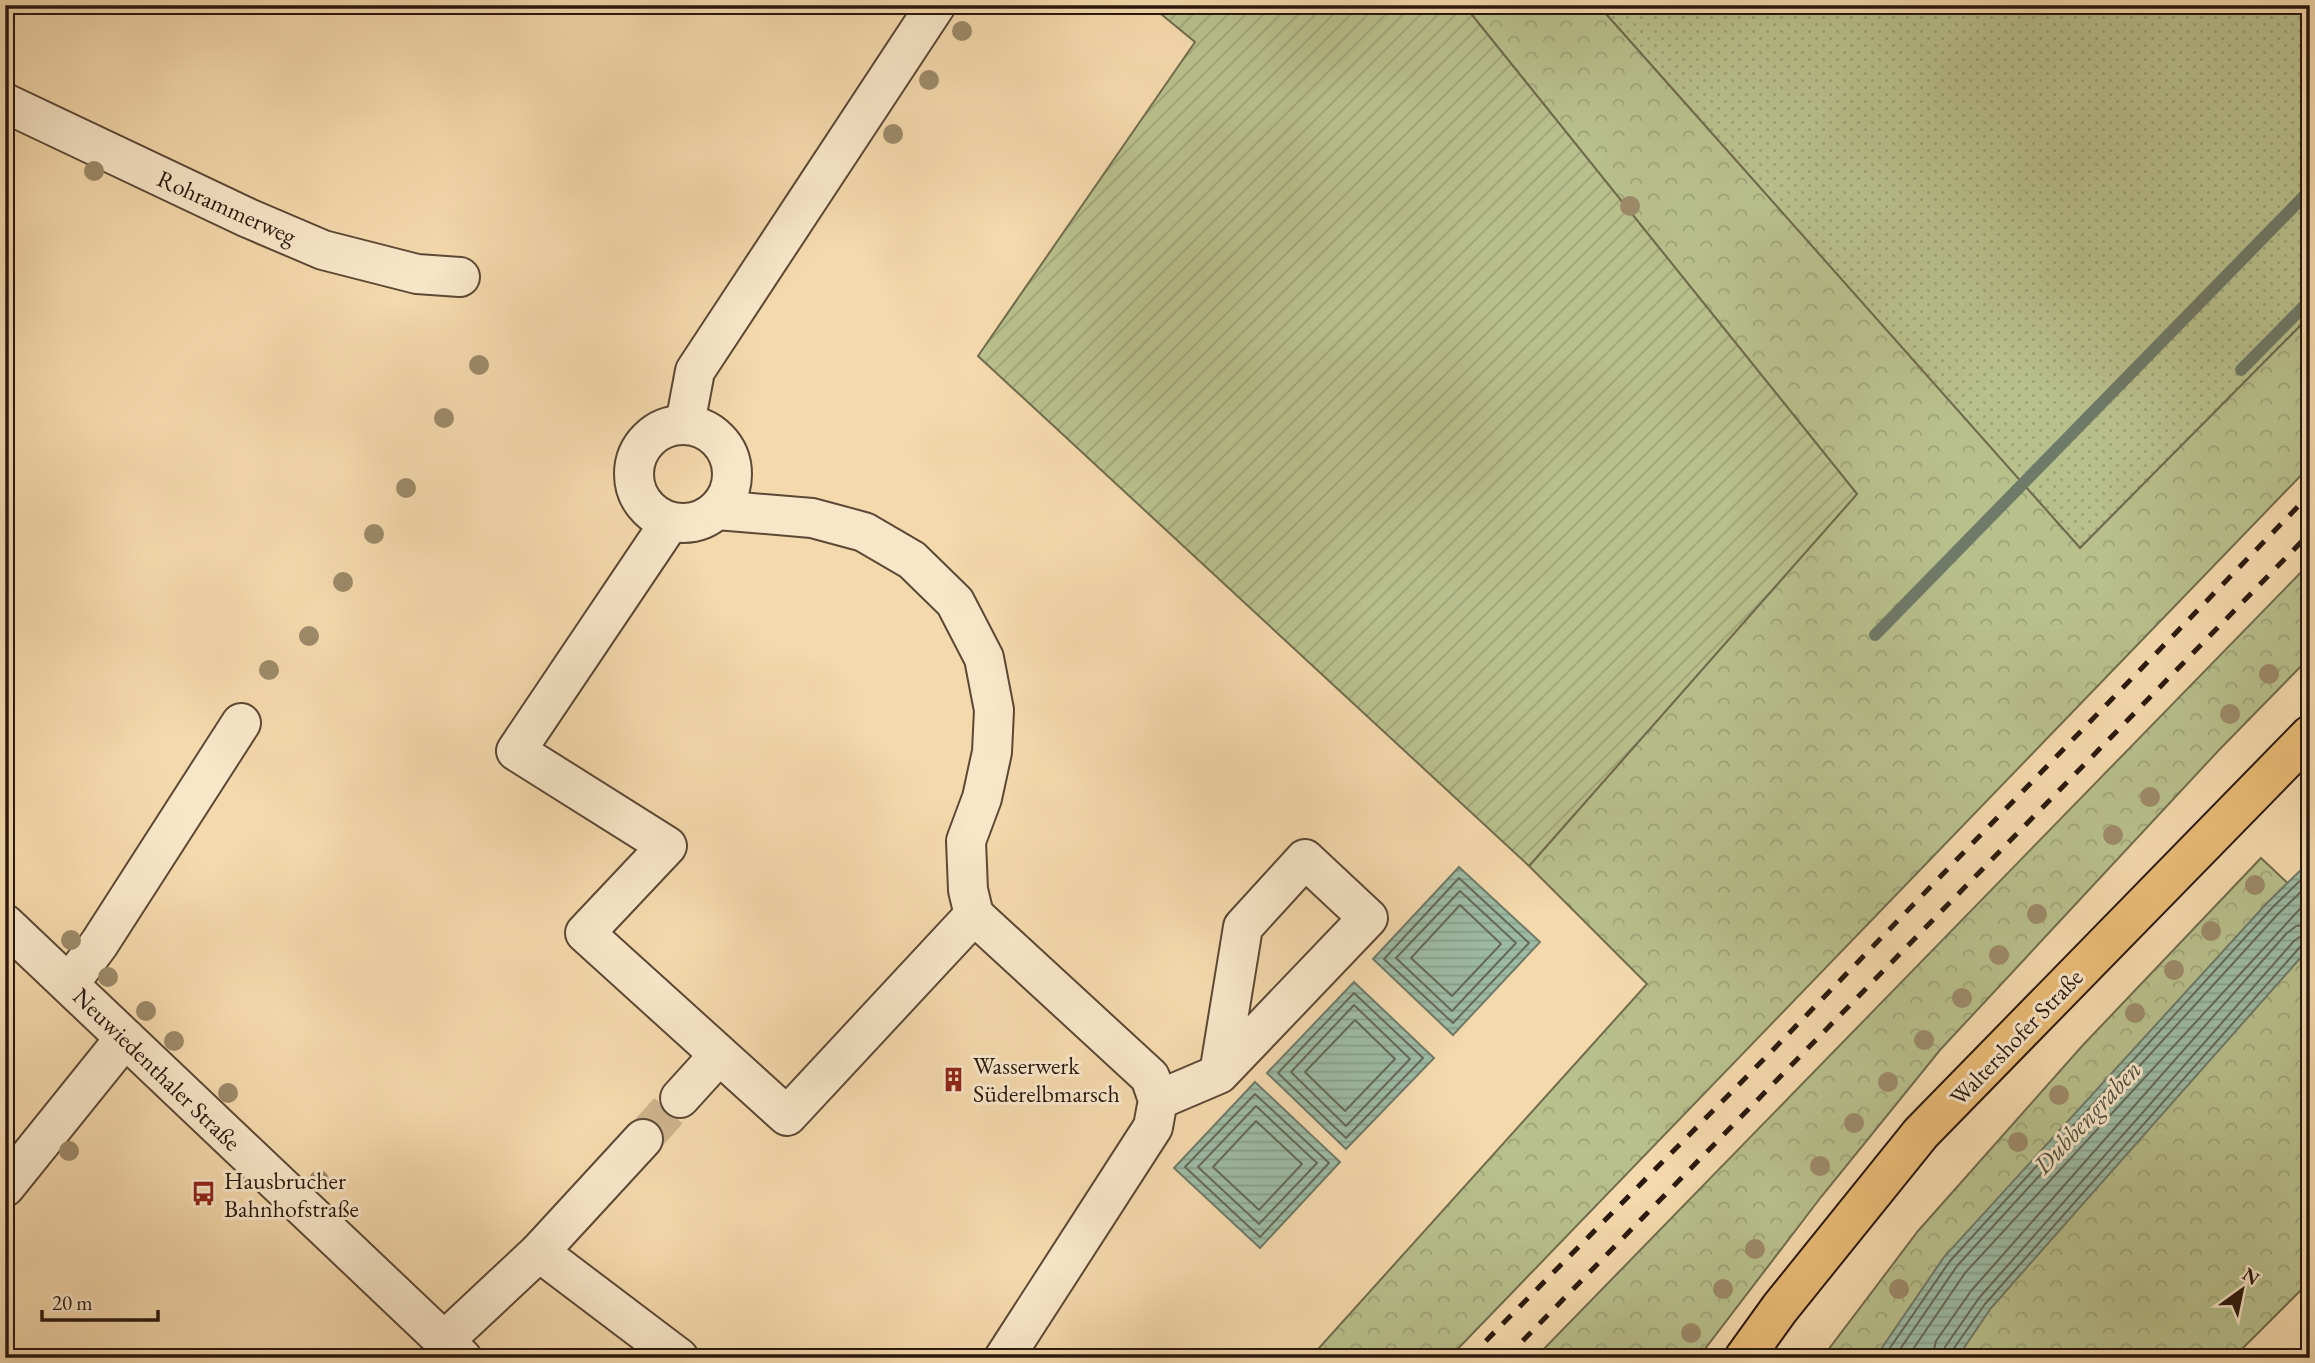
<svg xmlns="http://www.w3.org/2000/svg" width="2315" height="1363" font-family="'EB Garamond',serif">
<defs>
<pattern id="grass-dots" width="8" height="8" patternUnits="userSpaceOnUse" patternTransform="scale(1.75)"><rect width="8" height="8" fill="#b8c08c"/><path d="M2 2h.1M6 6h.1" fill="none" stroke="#9ea478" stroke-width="1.8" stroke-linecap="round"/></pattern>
<pattern id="forest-crowns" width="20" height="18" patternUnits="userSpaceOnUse" patternTransform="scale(1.75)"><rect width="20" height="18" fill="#b8c08c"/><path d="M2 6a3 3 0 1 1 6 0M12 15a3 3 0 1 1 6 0" fill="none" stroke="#9ea478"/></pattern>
<pattern id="garden-furrows" width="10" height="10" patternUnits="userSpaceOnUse" patternTransform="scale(1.75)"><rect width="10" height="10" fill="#b8c08c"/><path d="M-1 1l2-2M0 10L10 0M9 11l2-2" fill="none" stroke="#9ea478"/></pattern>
<pattern id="water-rules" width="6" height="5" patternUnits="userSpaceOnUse" patternTransform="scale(1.75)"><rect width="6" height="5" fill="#9dbba4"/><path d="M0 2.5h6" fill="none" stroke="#87a08c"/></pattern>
</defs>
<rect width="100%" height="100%" fill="#f4d9ac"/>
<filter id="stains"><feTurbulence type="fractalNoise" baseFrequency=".00286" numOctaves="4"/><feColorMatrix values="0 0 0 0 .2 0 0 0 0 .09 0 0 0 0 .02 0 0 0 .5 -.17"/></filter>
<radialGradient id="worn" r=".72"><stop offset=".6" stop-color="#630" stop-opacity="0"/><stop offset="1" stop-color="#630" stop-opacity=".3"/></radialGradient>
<path fill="url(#grass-dots)" stroke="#716c4c" stroke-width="2" d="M1598,5H2310V316L2080,548Z"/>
<g fill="url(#forest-crowns)" stroke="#716c4c" stroke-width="2">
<path d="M1464,5H1598L2080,548L2310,316V466L1449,1358H1310L1647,984L1529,866L1857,494Z"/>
<path d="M2310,563V657L2219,750L1940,1050L1821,1197L1698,1358H1535Z"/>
<path d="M2261,858L2310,904V1281L2233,1358H1822L1918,1231L2083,1045Z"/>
</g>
<path fill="url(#garden-furrows)" stroke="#716c4c" stroke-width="2" d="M1150,5H1464L1857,494L1529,866L978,356L1195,42Z"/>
<g fill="url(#water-rules)" stroke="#6f7a68" stroke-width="2">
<path d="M2310,861V947L1991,1308L1957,1358H1875L1944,1257L2267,903Z"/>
<path d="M1459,867L1540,942L1453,1035L1373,959Z"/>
<path d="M1354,982L1434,1058L1346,1149L1267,1073Z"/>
<path d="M1255,1082L1340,1162L1260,1248L1174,1168Z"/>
</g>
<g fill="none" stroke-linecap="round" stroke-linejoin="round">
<g stroke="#646a58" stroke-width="2">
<path d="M1459,878L1529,943L1453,1023L1384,959Z"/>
<path d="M1460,891L1516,943L1452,1011L1396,958Z"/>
<path d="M1460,905L1501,944L1452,996L1411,958Z"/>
<path d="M1354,993L1423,1058L1346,1138L1278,1073Z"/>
<path d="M1354,1005L1410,1059L1346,1126L1291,1072Z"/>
<path d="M1355,1020L1395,1059L1345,1111L1305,1072Z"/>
<path d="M1255,1094L1329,1163L1260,1237L1185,1167Z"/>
<path d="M1256,1106L1317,1163L1259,1224L1198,1167Z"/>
<path d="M1256,1121L1302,1164L1259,1210L1213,1167Z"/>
<path d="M1883,1358L1950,1261L2272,908L2310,871"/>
<path d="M1894,1358L1957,1266L2278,914L2310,883"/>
<path d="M1907,1358L1965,1273L2310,898"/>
<path d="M1932,1358L1936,1341L1971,1291L2286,934L2296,926L2310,924"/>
<path d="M1942,1358L1945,1347L1979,1298L2294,941L2301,936L2310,934"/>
<path d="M1951,1358L1952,1351L1985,1304L2300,947L2310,943"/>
</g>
<g stroke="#6f7a68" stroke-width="12">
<path d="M2241,370L2310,300"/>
<path d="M1875,635L2310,190"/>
</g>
<path stroke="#ccb28c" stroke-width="38" stroke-dasharray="38 19" stroke-linecap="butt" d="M643,1139L680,1098"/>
<defs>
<g id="minor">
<path d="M5,103L248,218L323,250L417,274L460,277"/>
<path d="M685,424L695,371L936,5"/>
<circle cx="683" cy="474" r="49"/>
<path d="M717,510L812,518L864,532L912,560L955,602L984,658L994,710L992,752L982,798L966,841L968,890L974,915"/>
<path d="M670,522L516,751L667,846L585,933L787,1116L974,915L1150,1077L1158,1100L1153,1127L1004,1358"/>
<path d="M5,924L462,1358"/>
<path d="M69,984L99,944L241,723"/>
<path d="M680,1098L719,1055"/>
<path d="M1158,1100L1219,1074L1368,918L1305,859L1243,927L1219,1074"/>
<path d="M5,1187L125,1038"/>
<path d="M539,1252L643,1139"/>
<path d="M444,1341L539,1252L679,1358"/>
</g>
<path id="major" d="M1744,1358L1780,1308L1921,1133L2310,735"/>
</defs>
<use href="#minor" stroke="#5c4835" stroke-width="42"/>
<use href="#major" stroke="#2a180d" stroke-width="42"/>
<use href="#minor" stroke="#f8e6c9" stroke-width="38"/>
<use href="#major" stroke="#eabc76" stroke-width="38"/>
<g stroke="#2a180d" stroke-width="5" stroke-dasharray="12 12" stroke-linecap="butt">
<path d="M1469,1358L1768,1055L2310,494"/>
<path d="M1506,1358L2310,533"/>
</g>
</g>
<g fill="#9d8a69">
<circle cx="962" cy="31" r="10"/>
<circle cx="929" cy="80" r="10"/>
<circle cx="893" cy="134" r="10"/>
<circle cx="94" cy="171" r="10"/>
<circle cx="1630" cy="206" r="10"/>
<circle cx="479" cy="365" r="10"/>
<circle cx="444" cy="418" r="10"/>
<circle cx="406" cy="488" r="10"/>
<circle cx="374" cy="534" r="10"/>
<circle cx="343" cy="582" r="10"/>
<circle cx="309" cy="636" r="10"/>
<circle cx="269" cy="670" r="10"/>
<circle cx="2269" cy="674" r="10"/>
<circle cx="2230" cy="714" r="10"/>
<circle cx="2150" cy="797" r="10"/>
<circle cx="2113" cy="835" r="10"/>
<circle cx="2255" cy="885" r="10"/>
<circle cx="2037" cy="914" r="10"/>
<circle cx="2211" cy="931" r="10"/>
<circle cx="71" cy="940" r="10"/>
<circle cx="1999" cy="955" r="10"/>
<circle cx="2174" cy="970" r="10"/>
<circle cx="108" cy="977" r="10"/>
<circle cx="1962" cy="998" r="10"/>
<circle cx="146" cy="1011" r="10"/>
<circle cx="2135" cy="1013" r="10"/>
<circle cx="1924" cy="1040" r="10"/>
<circle cx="174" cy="1041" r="10"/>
<circle cx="1888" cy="1082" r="10"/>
<circle cx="228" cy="1093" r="10"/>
<circle cx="2059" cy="1095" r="10"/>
<circle cx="1854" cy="1123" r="10"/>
<circle cx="2018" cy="1142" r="10"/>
<circle cx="69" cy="1151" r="10"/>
<circle cx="1820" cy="1166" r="10"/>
<circle cx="319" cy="1180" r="10"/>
<circle cx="1755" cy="1249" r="10"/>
<circle cx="1723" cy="1289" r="10"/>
<circle cx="1899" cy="1289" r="10"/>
<circle cx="1691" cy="1333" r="10"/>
</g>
<defs>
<symbol id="building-bare" viewBox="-9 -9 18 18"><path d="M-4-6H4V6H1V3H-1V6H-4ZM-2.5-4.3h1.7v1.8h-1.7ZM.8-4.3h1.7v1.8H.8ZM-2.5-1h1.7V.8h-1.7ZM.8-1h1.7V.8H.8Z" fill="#8f2418" stroke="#f8e6c9" stroke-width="2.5" paint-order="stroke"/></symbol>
<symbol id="bus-bare" viewBox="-9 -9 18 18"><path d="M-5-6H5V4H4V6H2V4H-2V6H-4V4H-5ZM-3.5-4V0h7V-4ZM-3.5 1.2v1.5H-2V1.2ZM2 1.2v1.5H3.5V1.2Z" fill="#8f2418" stroke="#f8e6c9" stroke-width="2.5" paint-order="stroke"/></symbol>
</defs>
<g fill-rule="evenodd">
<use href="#building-bare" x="936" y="1062" width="35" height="35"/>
<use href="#bus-bare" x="186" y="1176" width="35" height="35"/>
</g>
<g text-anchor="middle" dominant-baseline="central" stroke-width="6" stroke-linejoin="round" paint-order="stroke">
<g font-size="24" fill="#2a180d" stroke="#f8e6c9">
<text transform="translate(227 207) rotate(24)">Rohrammerweg</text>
<text transform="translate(2016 1037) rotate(-46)">Waltershofer Straße</text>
<text transform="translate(157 1069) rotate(44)">Neuwiedenthaler Straße</text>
</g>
<g font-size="24" fill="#2a180d" stroke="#f8e6c9" text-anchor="start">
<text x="973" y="1065">Wasserwerk<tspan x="973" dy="28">Süderelbmarsch</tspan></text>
<text x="224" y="1180">Hausbrucher<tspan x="224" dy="28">Bahnhofstraße</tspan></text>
</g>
<g font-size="26" font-style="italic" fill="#525142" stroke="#f8e6c9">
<text transform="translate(2087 1117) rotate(-47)">Dubbengraben</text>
</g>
</g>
<rect width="2315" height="1363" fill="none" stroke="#f4d9ac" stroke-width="28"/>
<rect x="7" y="7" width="2301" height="1349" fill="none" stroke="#2a180d" stroke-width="3.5"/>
<rect x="14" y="14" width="2287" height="1335" fill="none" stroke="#2a180d" stroke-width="2"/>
<g transform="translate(2242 1290) rotate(33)" stroke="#f8e6c9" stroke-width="5" paint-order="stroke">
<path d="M0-5L12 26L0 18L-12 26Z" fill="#2a180d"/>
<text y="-10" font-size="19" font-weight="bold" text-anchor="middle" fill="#2a180d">N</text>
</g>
<path d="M42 1310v10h116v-10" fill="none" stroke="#2a180d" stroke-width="3.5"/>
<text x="52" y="1310" font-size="21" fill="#2a180d" stroke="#f8e6c9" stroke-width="5" paint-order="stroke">20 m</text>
<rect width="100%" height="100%" filter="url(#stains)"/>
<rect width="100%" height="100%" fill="url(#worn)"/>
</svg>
